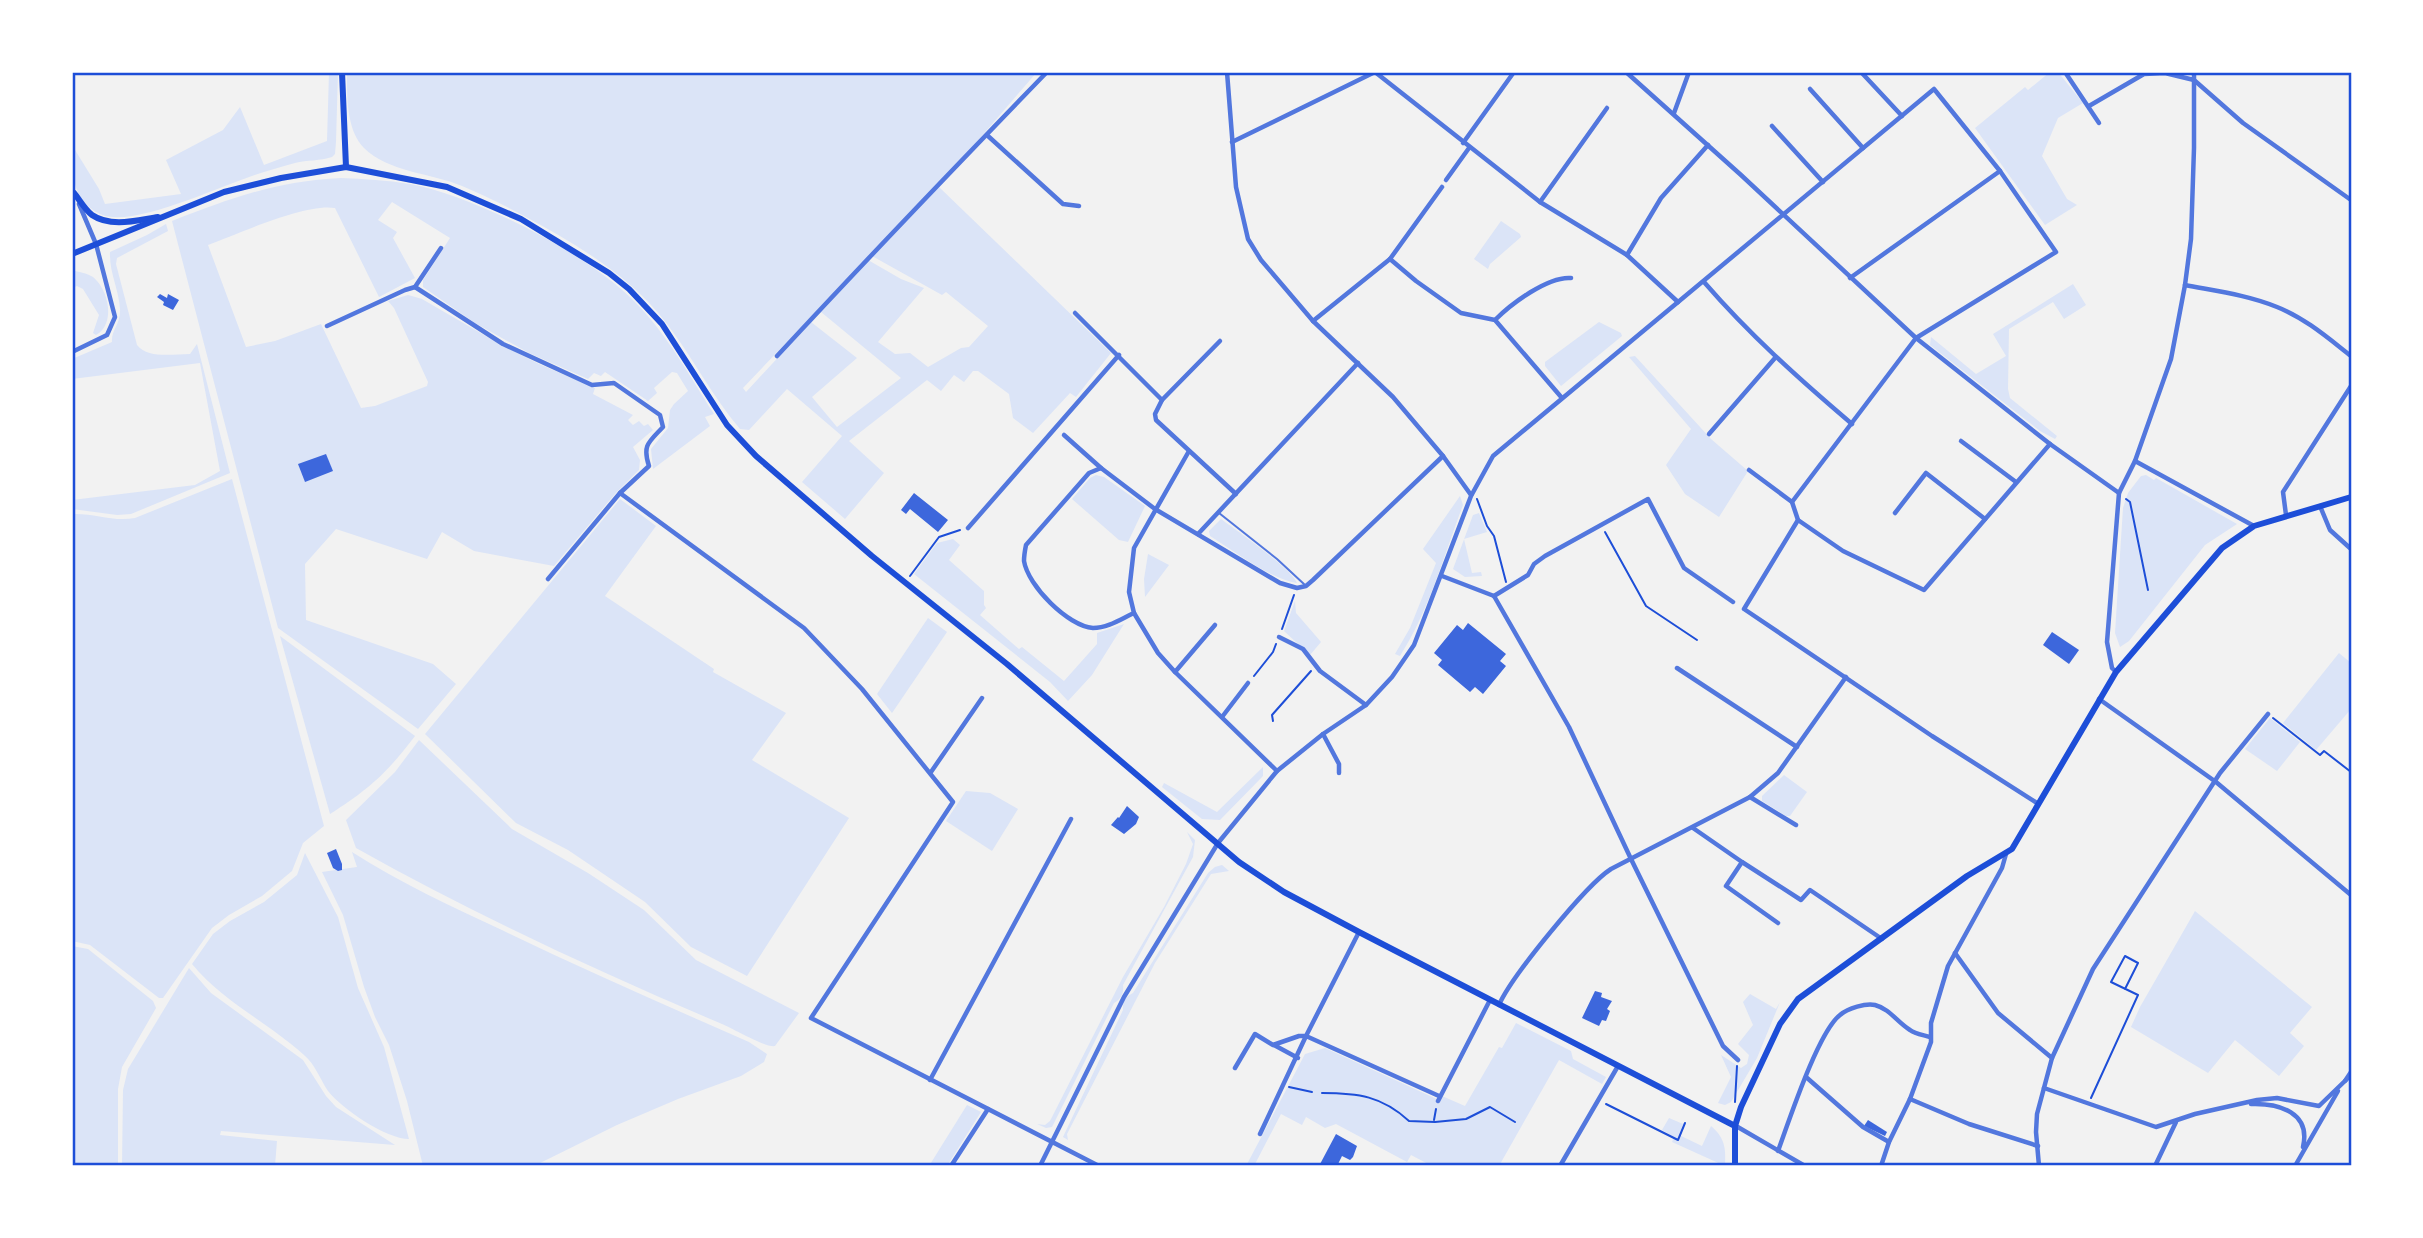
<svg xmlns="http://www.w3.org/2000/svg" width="2423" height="1238" font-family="Roboto,sans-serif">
<rect width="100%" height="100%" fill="#f2f2f2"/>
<g fill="#dbe4f7">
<path d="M329,72H338L336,142L335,154L332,157C320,161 307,160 295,163C284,166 274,169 264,172C228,182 132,230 100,214C71,200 72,172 72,145L99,189L105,204L181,194L166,160L223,130L240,107L264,165L327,141Z"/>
<path d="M347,72H1037L968,152L743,388L746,392L811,322L857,358L812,397L837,427L901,378L821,312L868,260L901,279L924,288L878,342L895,354L910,353L928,367L961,348L969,347L988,326L946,292L942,295L872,256L939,187L1111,353L1076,397L1070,393L1033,433L1013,418L1009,394L978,371H973L964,382L954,375L941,391L927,380L849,441L884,473L845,519L802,482L842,436L787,389L749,430L740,429C712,396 693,358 667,324C631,276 576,244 524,216C504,205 483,195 462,186C431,173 388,172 364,148C346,130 347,95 347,72Z"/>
<path d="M2050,72H2058L2083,103L2058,118L2042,156L2067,199L2077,205L2045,225L1975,128L2025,87L2028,90Z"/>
<path d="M341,178C364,179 387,180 410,184C475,196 588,254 634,301C667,334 689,375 714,414L705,417L710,426L653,469L651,449L668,428L670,410L674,404L688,391L677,373L672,372L654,388L657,393L648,401L605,372L601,376L594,373L588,379L529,353L475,323L423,287V280L450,238L392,202L378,220L397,232L393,238L415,278L379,297L335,208C305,203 238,234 208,245L246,347L275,341L321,324L361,408L375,406L427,386L428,382L394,308L388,301L408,295L422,299L496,342L539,364L595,388L593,394L633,415L628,420L633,425L639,421L644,426L648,424L653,430L633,447L640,460L639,470L615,494L554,566L474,551L442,532L427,559L336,529L305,564L306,620L433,664L456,684L418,729L278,628L172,221C231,198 277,181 341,178Z"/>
<path d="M1501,221L1520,234L1521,237L1490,264L1488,269L1474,259Z"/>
<path d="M166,224L168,231L117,258L116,264L137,345C148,359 173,354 190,354L197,344L230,473L131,514L117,515L72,509V500L195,485L220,471L200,363L72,379V359L112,342C111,330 121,324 120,309C119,290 109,272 110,252L147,235Z"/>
<path d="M72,270C78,272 87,273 93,277C109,290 116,324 96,335L93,333L99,315L83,289L77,286L72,288Z"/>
<path d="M2073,284L2086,305L2064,319L2053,302L2009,329L2008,389L2010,398L2057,436L2055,439L2040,431L1930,345L1931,337L1976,374L2006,356L1993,334Z"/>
<path d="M1599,322L1621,333L1622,336L1561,386L1545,366V362Z"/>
<path d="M1635,356L1711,439L1748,471L1719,517L1685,494L1666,465L1691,429L1629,357Z"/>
<path d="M1096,475L1104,477L1145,506L1128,542L1119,540L1072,499L1090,478Z"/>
<path d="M2146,475L2154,480L2156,478L2237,524L2205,545L2129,641L2120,647L2115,633L2123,508L2128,493L2141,476Z"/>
<path d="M232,479L324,826L303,843L292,871L262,896L229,915L212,928L163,998H159L90,945L72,941V514C94,513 113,522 135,518Z"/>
<path d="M1460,496L1463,505C1444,555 1429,611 1400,656L1395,654L1410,628L1436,563L1423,549Z"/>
<path d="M620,499L656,526L605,596L714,669L713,672L786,713L752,760L849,818L747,976L691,947L645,902L568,850L516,823L425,734Z"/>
<path d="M1479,513L1487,532L1464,539L1472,573L1481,572L1482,576L1465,577L1453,569L1473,515Z"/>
<path d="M1221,519C1236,530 1292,569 1297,583C1270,579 1234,551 1210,536L1209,531Z"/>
<path d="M953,539L960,545L949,560L984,591V605L986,608L980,615L1019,649L1022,647L1064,681L1097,644V633L1124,624L1092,675L1068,701L1050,682L914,574L937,543Z"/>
<path d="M1148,554L1169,565L1145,597L1144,579Z"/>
<path d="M1295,601L1296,613L1321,642L1310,655L1284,631Z"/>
<path d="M928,618L947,632L892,713L877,694Z"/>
<path d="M280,636L415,736C387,773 369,789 330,814Z"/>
<path d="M2339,653L2351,663V709L2316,750L2283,723Z"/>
<path d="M2270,718L2300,742L2277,771L2245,749Z"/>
<path d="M419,740L512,829L588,873L644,910L696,960L799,1013L775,1046C766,1048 734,1029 722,1024C597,971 474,914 356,848L346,820L395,772Z"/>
<path d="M1263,767V776L1220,820L1202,819L1162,787L1164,783L1217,812Z"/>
<path d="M1784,775L1807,792L1790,816H1786L1762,801V796Z"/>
<path d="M966,791L990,793L1018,809L992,851L946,821Z"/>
<path d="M1187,832L1195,840L1193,857L1123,985C1124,993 1121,999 1114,1003L1052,1127L1046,1128L1037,1124L1045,1125L1050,1121L1123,977L1164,907L1186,864L1193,844Z"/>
<path d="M352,852C400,883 453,907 504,931C585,970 667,1006 749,1042L767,1054L764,1062L741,1076L678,1099L617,1125L534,1166H423L407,1101L389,1045L375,1017L364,987L343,915L322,872L357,867Z"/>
<path d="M305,853L338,917L358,988L384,1047L409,1139C386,1139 342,1109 328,1091C320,1079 315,1064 304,1055C268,1022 223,1002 192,964L213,934L230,921L264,902L297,875Z"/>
<path d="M1222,865L1229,871L1211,874L1155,963L1067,1134L1068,1140L1063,1137L1123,1010C1122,1003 1126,996 1133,993L1208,873L1215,867Z"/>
<path d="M2195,911L2312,1007L2290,1033L2304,1046L2279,1076L2235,1040L2208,1073L2131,1027L2140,1007Z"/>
<path d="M72,946L88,949L153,1001L156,1008L122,1067L118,1089V1166H72Z"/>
<path d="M189,968L211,993L303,1060L326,1096L336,1107L395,1145L221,1131L220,1135L277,1141L275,1166H122L123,1090L128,1069Z"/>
<path d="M1750,994L1776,1009L1780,1002L1757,1058L1731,1102L1725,1105L1718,1103L1731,1077L1721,1055L1741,1068L1747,1064L1749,1055L1738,1044L1753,1025L1743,1002Z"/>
<path d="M1516,1023L1571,1051L1573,1059L1606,1077L1602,1084L1559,1060L1499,1166H1432L1411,1155L1407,1162L1336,1124L1325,1128L1306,1117L1302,1125L1281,1114L1254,1166H1246L1305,1054L1325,1048L1439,1100L1442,1096L1465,1106L1499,1047L1502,1048Z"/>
<path d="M967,1105L981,1112L947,1166H929Z"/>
<path d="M1669,1118L1683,1124L1679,1135L1702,1146L1711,1126C1725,1138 1726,1148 1725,1166L1672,1142L1674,1137L1662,1130Z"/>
</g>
<g fill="#3d67dc">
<path d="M168,294L179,300L173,310L163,305L164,302L157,297L160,294L167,298Z"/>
<path d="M326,454L333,471L305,482L298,464Z"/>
<path d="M914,493L948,520L938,532L910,509L906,514L901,510Z"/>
<path d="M1468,623L1506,654L1500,661L1506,666L1483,694L1475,687L1470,692L1438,665L1442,660L1434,653L1457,625L1463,630Z"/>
<path d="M2052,632L2079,650L2069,664L2043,645Z"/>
<path d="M1127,806L1139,817L1136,824L1124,834L1111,825L1118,817L1119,818Z"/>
<path d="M336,849L342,864V870L338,871L333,868L327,853Z"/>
<path d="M1595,991L1602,993L1601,997L1612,1001L1607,1009L1610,1011L1606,1021L1602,1020L1599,1026L1582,1018Z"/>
<path d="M1868,1120L1887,1132L1885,1136L1864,1126Z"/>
<path d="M1336,1134L1357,1146L1353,1157L1350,1160L1342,1156L1337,1166H1319Z"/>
</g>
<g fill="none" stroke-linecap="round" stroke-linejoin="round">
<g stroke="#1d4ed8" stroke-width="2">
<path d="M1477,499L1487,526L1494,536L1506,582"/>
<path d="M2126,499L2130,502L2148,590"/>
<path d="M1605,532L1646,606L1697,640"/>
<path d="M910,576L939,537L960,530"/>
<path d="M1282,629L1294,595"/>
<path d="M1254,676L1273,652L1276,644"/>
<path d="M2273,718L2320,755L2324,751L2351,772"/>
<path d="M1273,721L1272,715L1311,671"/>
<path d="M1289,1087L1312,1092"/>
<path d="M1322,1093C1358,1093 1382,1096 1409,1121L1435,1122L1466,1119L1490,1107L1515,1122"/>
<path d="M2091,1098L2138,995L2111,982L2125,956L2138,963L2125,989"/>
<path d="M1735,1102L1737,1066"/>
<path d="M1606,1104L1678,1140L1685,1123"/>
<path d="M1434,1120L1436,1109"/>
</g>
<path stroke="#5277de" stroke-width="2" d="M1219,513L1277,559L1305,585"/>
<g stroke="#5277de" stroke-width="4.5">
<path d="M1227,72L1236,187L1248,239L1261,260L1313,321L1393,397L1443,456L1471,495"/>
<path d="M1375,72L1540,202L1627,255L1678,302"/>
<path d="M1626,72L1741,175L1916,338L2050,444L2119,493"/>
<path d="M1861,72L1902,116"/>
<path d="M2065,72L2099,123"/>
<path d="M1810,89L1863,148"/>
<path d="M2089,106L2144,74L2165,73L2194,80L2243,123L2351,200"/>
<path d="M1674,113L1689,72"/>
<path d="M1772,126L1823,182"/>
<path d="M988,136L1063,204L1079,206"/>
<path d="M1232,142L1375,72"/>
<path d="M1463,143L1514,72"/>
<path d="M1446,180L1469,148"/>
<path d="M1540,202L1607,108"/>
<path d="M1627,255L1661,198L1708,145"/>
<path d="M1390,259L1416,281L1461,313L1495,320L1562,398"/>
<path d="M1850,278L2000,171"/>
<path d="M1704,282C1749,334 1799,379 1852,424"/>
<path d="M2185,285C2216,291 2248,295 2277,307C2305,318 2328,338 2351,356"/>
<path d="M415,287L441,248"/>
<path d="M1075,313L1162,400L1155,414L1156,420L1236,494"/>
<path d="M1495,320C1511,304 1548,276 1571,278"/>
<path d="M1313,321L1390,259L1442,187"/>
<path d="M327,326L405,290L415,287L503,344L592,385L614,383L660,415L663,427C649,442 642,445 649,466L620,493L548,579"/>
<path d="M72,352L107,335L115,317L96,244L79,204"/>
<path d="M777,356C866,260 956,166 1047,72"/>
<path d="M1162,400L1220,341"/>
<path d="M1709,434L1775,358"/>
<path d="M1064,435L1101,468"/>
<path d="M1961,441L2016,482"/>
<path d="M1189,451L1134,548L1129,592L1134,613L1158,653L1175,672L1277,771"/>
<path d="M2135,461L2254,526"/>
<path d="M1749,470L1792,502"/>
<path d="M620,493L804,628L862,689L953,802L811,1018L1099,1166"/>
<path d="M2320,506L2330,530L2351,549"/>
<path d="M1895,513L1926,473L1985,519"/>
<path d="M2286,515L2283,492L2351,386"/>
<path d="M1798,520L1843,551L1924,590L2050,444"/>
<path d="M968,528L1119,355"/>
<path d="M1198,534L1358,363"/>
<path d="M1442,576L1494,596L1569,727L1631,859L1723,1046L1738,1060"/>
<path d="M1494,596L1528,575L1534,564L1545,556L1648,499L1684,568L1733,602"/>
<path d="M1134,613C1121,619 1108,628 1093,628C1068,626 1028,586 1024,561C1024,556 1025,550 1026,545L1089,473L1101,468L1155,509L1280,583L1297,588L1306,586L1313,580L1443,456"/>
<path d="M1279,637L1303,649L1320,671L1366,705"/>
<path d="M1677,668L1797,747"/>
<path d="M1175,672L1215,625"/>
<path d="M2116,672L2112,668L2107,642L2119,493L2135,461L2171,359L2185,285L2191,239L2194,148V72"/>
<path d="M2099,699L2216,782L2351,895"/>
<path d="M1222,717L1248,683"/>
<path d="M1323,734L1339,764V773"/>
<path d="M931,772L982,698"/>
<path d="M1750,797L1796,825"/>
<path d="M1693,828L1742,862L1801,900L1810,890L1882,939"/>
<path d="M1742,862L1726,886L1778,923"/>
<path d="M1955,953L1998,1013L2052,1058L2037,1114L2036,1132L2039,1166"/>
<path d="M1499,1005C1511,977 1586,885 1611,869L1750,797L1778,773L1846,677"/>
<path d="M1274,1045L1298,1058"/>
<path d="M2052,1058L2093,969L2220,773L2268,714"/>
<path d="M1235,1068L1255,1034L1273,1045L1299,1036H1306L1359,932"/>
<path d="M1806,1077L1863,1127L1889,1142"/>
<path d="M930,1080L1071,819"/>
<path d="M2345,1081L2351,1072"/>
<path d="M2044,1088L2156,1127L2195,1114L2257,1100L2277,1098L2319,1106L2347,1079"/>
<path d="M1910,1099L1969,1124L2038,1146"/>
<path d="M1438,1101L1490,1000"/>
<path d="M2251,1104C2280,1103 2311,1113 2303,1147"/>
<path d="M1736,1126L1805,1166"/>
<path d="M1260,1134L1306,1036L1439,1096"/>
<path d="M1778,1151C1789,1121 1818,1032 1840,1015C1848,1008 1866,1003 1875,1005C1890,1009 1897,1022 1910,1030C1915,1034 1924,1035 1930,1037"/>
<path d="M951,1166L988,1109"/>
<path d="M1040,1166L1124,997L1218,843L1277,771L1323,734L1366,705L1392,677L1414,645L1471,496L1493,456L1934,89L2000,171L2056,252L1916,338L1792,502L1798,520L1744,609L1932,736L2037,803"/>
<path d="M1560,1166L1618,1066"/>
<path d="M1881,1166L1889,1142L1910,1099L1931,1042V1023L1948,966L2002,868L2006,854"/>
<path d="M2155,1166L2176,1122"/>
<path d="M2295,1166L2338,1091"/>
</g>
<g stroke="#1d4ed8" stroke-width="6">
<path d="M342,72L346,167"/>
<path d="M74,193C79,199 85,210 92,215C111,228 138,220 158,217"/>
<path d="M72,254L224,192L281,178L346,167L447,187L521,219L609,273L629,289L662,324L727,425L756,456L872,556L1007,664L1239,862L1284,892L1359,932L1735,1126"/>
<path d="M1735,1166V1126L1741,1107L1780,1024L1798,999L1967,876L2012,849L2116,672L2222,548L2254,526L2351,497"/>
</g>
</g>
<rect width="2423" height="1238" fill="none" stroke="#ffffff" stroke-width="147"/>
<rect x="74" y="74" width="2276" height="1090" fill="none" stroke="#1d4ed8" stroke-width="2.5"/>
</svg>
